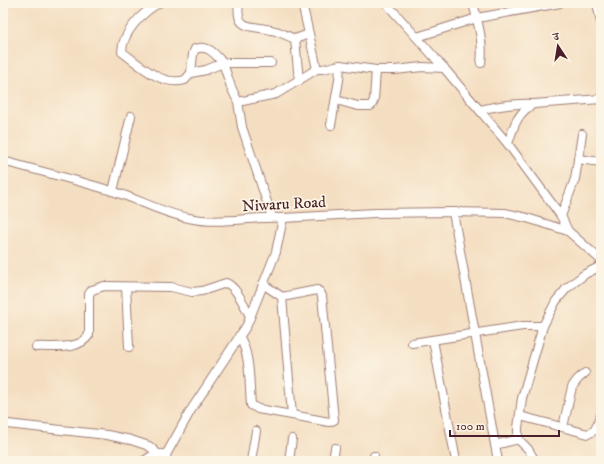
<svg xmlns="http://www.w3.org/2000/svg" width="604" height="464" font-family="'IM FELL DW Pica','Noto Serif Devanagari',serif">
<rect width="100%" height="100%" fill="#fcf5e5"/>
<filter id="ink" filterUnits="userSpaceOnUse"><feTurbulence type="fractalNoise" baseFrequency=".025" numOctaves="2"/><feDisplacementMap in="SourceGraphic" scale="8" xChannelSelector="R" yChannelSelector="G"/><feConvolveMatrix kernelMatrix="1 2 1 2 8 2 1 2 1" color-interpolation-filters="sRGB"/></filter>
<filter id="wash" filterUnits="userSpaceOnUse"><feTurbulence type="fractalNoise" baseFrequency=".012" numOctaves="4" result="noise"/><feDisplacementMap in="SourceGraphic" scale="16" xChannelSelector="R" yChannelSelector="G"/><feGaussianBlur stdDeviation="0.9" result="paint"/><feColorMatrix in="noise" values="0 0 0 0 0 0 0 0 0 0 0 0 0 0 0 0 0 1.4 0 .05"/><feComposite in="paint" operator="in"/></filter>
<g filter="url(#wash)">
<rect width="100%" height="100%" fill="#f4dec1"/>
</g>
<g filter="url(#ink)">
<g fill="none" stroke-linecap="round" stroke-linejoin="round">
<defs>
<g id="minor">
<path d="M159,3C143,12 122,32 122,52C140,65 162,87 185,80L191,73L206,70L223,63L231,87L238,102"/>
<path d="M239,3C235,31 251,25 271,30C279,31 287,36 295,39L309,34"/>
<path d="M302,3L317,69"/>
<path d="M386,3L444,68L508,144"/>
<path d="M473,3C478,23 484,43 481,63"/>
<path d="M597,3L601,22"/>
<path d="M417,37L477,18L560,3"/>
<path d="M295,39L299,81"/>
<path d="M191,73L193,54L195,49C208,44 215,54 223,63H271"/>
<path d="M336,100L358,106H371L374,100L376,70"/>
<path d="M480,110C498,106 514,103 532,104"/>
<path d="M331,125L339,80L340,65"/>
<path d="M578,159L601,162"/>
<path d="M3,161C39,171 76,180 112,191C138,199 162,213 189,218C220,225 251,216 283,218L375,213L453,212L505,213L527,218L568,231L601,260"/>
<path d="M113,191L131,116"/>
<path d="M453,212L498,461"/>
<path d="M561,216L575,179L582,134"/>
<path d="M272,217L242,127L238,102L276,94L317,69H323L340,65L376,70H395L422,67L444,68"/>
<path d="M568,231L561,216L508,144C513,128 517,112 534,104L601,99"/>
<path d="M126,287L129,347"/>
<path d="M282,297L317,290L320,292L322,296L334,420L329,422L292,415"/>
<path d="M239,336C251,355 249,383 251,405L258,409L292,415L282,297L263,284"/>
<path d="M433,340L456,461"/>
<path d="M412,343L523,326H543"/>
<path d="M36,347C53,346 79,351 89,335V294L92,290L104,286L171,287L192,292L202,291L226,283C236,286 245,307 250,316"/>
<path d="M520,416L588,434L595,430L601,415"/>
<path d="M7,424L107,435L131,440L149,446L159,455"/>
<path d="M563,427L572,387L578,379L585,373"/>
<path d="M495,445L519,439"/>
<path d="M144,461L150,457L162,454"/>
<path d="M165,461L167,453L191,410L247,325L276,252L283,218"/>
<path d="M251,461L256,431"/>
<path d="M289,461L292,439"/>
<path d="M333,461L335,448"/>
<path d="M373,461L374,456"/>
<path d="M535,461L528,449L520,441L518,436V428L522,398L543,326L556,301L567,288L585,274L601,266"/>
</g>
</defs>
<use href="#minor" stroke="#9f7e76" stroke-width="10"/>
<use href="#minor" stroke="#fff" stroke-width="8"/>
</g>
</g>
<g text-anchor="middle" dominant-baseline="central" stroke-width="3.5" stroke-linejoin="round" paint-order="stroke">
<g font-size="16" fill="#4a1f2b" stroke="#fcf5e5">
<text transform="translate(284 204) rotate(-3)">Niwaru Road</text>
</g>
</g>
<rect width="604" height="464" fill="none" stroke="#fcf5e5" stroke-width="16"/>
<g transform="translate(558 46) rotate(348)" stroke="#fcf5e5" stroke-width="3" paint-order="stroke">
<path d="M0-3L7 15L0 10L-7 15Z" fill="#4a1f2b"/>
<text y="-6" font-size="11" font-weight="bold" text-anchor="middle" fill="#4a1f2b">उ</text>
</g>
<path d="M450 430v6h109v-6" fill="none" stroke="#4a1f2b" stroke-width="2"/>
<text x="456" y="430" font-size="12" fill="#4a1f2b" stroke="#fcf5e5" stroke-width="3" paint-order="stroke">100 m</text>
</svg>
